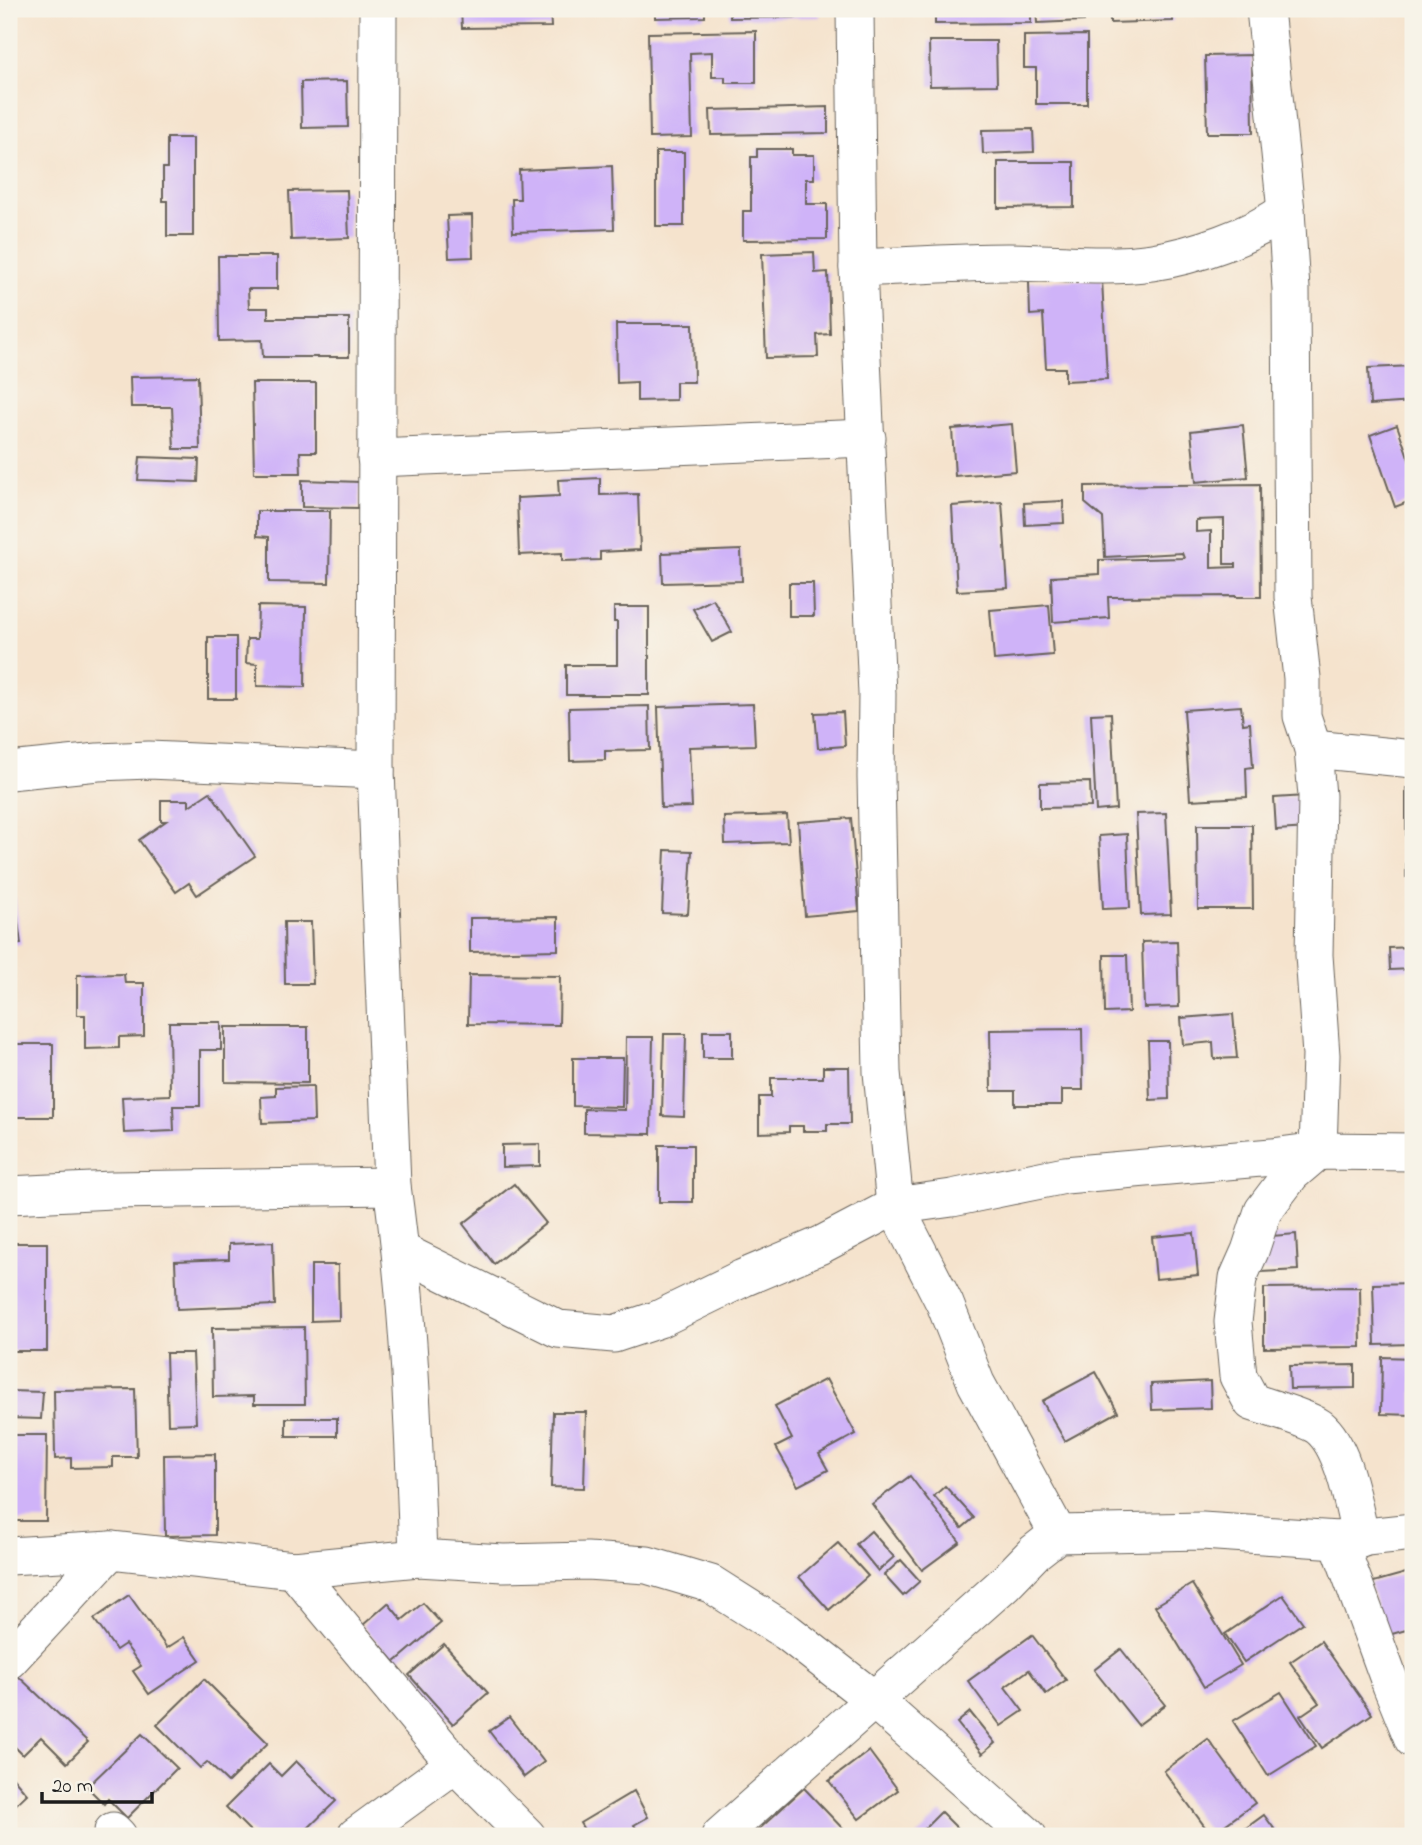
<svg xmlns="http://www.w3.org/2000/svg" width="1422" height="1845" font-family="'Indie Flower',sans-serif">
<rect width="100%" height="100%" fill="#f7f3e8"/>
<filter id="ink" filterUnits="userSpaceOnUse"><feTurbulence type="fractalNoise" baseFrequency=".0143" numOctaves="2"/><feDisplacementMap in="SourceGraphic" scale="14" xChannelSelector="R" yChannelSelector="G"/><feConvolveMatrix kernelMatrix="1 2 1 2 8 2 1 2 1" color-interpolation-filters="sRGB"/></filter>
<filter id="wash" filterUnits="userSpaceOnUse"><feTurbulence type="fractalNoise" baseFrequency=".00686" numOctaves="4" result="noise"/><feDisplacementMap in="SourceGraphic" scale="28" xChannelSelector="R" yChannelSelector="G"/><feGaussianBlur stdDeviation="1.57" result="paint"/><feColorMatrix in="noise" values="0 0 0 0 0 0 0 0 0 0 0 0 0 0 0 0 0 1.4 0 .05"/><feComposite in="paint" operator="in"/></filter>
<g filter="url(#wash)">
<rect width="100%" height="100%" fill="#f5e3cd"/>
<g id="blocks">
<g fill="#cfb3f8" fill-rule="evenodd">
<path d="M461,9H550L551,27L462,28Z"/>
<path d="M655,9H705V17L655,18Z"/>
<path d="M730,9H820V17L730,18Z"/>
<path d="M935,9H1031V23L935,24Z"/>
<path d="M1036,9H1084V21L1037,23Z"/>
<path d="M1110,9H1173V21L1110,23Z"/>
<path d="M756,31V83H725V77H712V52L690,53L692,137L650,138L648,33Z"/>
<path d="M1087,35V104H1036V68H1024V36Z"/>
<path d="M929,41H996L997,85L930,86Z"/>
<path d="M1252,55L1253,133H1207L1205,56Z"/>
<path d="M347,81L348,127L302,128L301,82Z"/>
<path d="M828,107V133L711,135L710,110Z"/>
<path d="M1033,129L1034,152L983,154L982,130Z"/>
<path d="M167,138H193V236H167V201H163V168H167Z"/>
<path d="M757,149H792V155H814V179H806V204H827V239L743,240V211H751V157H757Z"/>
<rect x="656" y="152" width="28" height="74"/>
<path d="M998,162H1074V207L998,208Z"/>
<path d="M612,166L614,229L513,232L512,199H520L519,170Z"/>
<path d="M347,190L349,238L291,240L289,191Z"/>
<path d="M472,215L473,257L449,258L447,216Z"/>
<path d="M814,252L815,273L828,272L830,334L817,335L818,357L766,358L762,254Z"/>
<path d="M218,256H277V289H248L249,308H268V318H349V357H263L262,340L219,341Z"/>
<path d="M1102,279L1107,379L1065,381V368H1046L1043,314L1030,315L1029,282Z"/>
<path d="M616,324H693L694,382H676V400L637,401V382L617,383Z"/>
<path d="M1413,366V402L1370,405L1368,368Z"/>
<path d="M198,376L200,449H174L172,407H131L130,377Z"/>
<path d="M252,383H316V452H300L301,473H254Z"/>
<path d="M1012,424L1016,471L955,476L952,429Z"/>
<path d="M1243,425L1248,477L1196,482L1191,431Z"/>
<path d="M1397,425L1413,471V500L1395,507L1370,435Z"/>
<path d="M140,457L199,459L198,482L138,480Z"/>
<path d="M600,478V495L638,494L640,550L600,552V560L562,561V553L519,555L517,498L559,496L558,480Z"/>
<path d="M302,480L360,482L359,508L302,507Z"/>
<path d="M1260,484L1261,597H1236V596L1108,597L1109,618L1053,622L1051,577L1099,574V560L1184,558L1182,553L1105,557L1103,518L1085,503V486ZM1224,519V564H1236V567L1211,568V531L1196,532V520Z"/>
<path d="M1063,501L1064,523L1025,525L1024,503Z"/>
<path d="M1002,502L1008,588L957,591L952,506Z"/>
<path d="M257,511H330L329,583L269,582V537L257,536Z"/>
<path d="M741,550L742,581L663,583L662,553Z"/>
<path d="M789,583H813L814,616H789Z"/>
<path d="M713,599L732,632L712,642L693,609Z"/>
<path d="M1049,605L1053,655L994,660L990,610Z"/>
<path d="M258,606L306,607L305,687L257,686V664L246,663L247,639H257Z"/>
<path d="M614,607H649V695H566V665H617V622H614Z"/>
<rect x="208" y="637" width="28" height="62"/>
<path d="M753,704L755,745L689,747L692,807L661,808L658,707Z"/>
<path d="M649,706L650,750L605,751V760L570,761L569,708Z"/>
<path d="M1241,706L1243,724L1250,723L1253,767L1246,768L1247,797L1190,800L1184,710Z"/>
<path d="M843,712L845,746L818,748L815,713Z"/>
<path d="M1111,713L1116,809L1096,811L1091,714Z"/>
<path d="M1090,782L1091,807L1040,808V783Z"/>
<rect x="1406" y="788" width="7" height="89"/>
<path d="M210,792L255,856L197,895L189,883L176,892L139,840L166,821H161V800H189V806Z"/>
<path d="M1306,796L1309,828L1276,830L1274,798Z"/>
<path d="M1166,813L1171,914L1141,915L1136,814Z"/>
<path d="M787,815L789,842L725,844L724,817Z"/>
<path d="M851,818L859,911L805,916L798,822Z"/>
<path d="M1197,825H1252L1253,909H1198Z"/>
<path d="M1127,834L1130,908L1103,909L1099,836Z"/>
<path d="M665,850L692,851L688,914L662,913Z"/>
<path d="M13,883L21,944L9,945V884Z"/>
<path d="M558,917V950L470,952V918Z"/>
<path d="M284,922H311L313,984H285Z"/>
<path d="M1177,941L1179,1007L1144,1008L1142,942Z"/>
<path d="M1413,947V969L1390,970L1389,948Z"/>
<path d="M1104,955H1127L1129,1012L1105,1013Z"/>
<path d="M124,974L125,983H144V1036L119,1037V1048L85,1049V1015H77V975Z"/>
<path d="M469,975L560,976L559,1025L468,1024Z"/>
<path d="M1233,1014L1237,1058L1214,1059L1213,1042L1183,1045L1181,1018Z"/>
<path d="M169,1022H221V1050H200V1106H173L174,1131L124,1133L122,1097L170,1095Z"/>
<path d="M225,1027H308V1083L225,1082Z"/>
<path d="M1082,1029L1083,1090H1062V1105H1015V1091H991L990,1030Z"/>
<rect x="703" y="1031" width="29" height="27"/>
<path d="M664,1034H686L684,1117L662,1116Z"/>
<path d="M626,1037H653L651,1134L584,1133V1109L625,1110Z"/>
<path d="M1148,1041H1168L1169,1099L1150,1100Z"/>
<rect x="9" y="1044" width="44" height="73"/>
<path d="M573,1058H623L622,1107L573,1106Z"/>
<path d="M823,1067H849L850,1124H827V1131H803V1126H789V1132L759,1133V1097H771V1078H823Z"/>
<path d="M313,1086L314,1121L262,1123L261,1097L276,1096V1087Z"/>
<path d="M540,1144V1166L502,1167V1145Z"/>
<rect x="659" y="1145" width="34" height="57"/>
<path d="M514,1184L546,1223L494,1264L463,1224Z"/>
<path d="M1194,1233L1198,1275L1156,1279L1152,1237Z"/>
<path d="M1296,1234L1298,1270L1261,1272L1259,1237Z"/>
<path d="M273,1242L275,1305L177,1309L175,1261L229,1259V1244Z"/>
<rect x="9" y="1243" width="38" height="108"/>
<path d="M311,1265H338L339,1320L311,1321Z"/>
<path d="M1413,1283V1344L1375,1345L1373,1284Z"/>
<path d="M1360,1287L1361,1347L1264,1348V1288Z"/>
<path d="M304,1327L305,1404H254V1396L213,1397L212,1328Z"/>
<path d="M166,1353H193L196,1423L168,1424Z"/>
<path d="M1382,1357L1413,1358V1415L1381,1414Z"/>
<path d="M1355,1365V1388L1290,1389L1289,1366Z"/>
<path d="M1096,1372L1118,1412L1065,1441L1042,1401Z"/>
<path d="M826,1379L856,1434L819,1454L828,1470L798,1486L776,1447L792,1439L775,1406Z"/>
<path d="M1210,1381L1211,1408L1152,1410L1151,1384Z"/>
<path d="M135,1389L137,1457H113V1467L71,1468V1458L55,1459L54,1390Z"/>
<path d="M9,1391L43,1392L41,1419L9,1418Z"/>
<path d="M553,1412H586L584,1488L551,1487Z"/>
<rect x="286" y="1418" width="51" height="18"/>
<path d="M9,1435H47L46,1521H9Z"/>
<path d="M215,1454V1535L165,1536L164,1455Z"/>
<path d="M910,1476L960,1542L922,1570L872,1504Z"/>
<path d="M945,1486L974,1518L962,1528L934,1496Z"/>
<path d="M871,1531L894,1557L878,1571L856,1544Z"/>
<path d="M838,1543L868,1576L829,1610L799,1577Z"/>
<path d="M901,1560L920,1581L903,1596L884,1575Z"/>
<path d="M1413,1571V1628L1385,1636L1370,1583Z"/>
<path d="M1192,1584L1241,1665L1204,1687L1155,1606Z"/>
<path d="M129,1595L167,1648L184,1637L200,1660L149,1694L133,1671L141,1666L125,1644L116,1650L94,1619Z"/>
<path d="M1283,1595L1303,1623L1244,1662L1225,1634Z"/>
<path d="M388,1603L402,1620L423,1603L441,1623L395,1662L363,1625Z"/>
<path d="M1032,1635L1066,1680L1046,1694L1029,1670L1005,1687L1023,1711L1001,1726L968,1681Z"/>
<path d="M1321,1641L1372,1714L1322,1748L1300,1716L1319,1703L1290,1662Z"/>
<path d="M444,1644L488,1693L453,1724L409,1675Z"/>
<path d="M1121,1649L1165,1705L1138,1725L1094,1670Z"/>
<path d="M16,1674L88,1742L67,1763L41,1737L23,1755L9,1741V1682Z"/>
<path d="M204,1679L268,1743L228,1782L207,1762L200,1768L157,1725Z"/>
<path d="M1281,1692L1316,1746L1268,1776L1233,1721Z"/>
<path d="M970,1712L995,1743L982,1754L957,1723Z"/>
<path d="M509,1717L544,1762L524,1777L489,1731Z"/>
<path d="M142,1734L177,1768L127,1818L108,1799L104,1804L87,1787Z"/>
<path d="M1208,1739L1255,1803L1211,1835L1164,1771Z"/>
<path d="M869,1751L898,1790L859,1819L829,1781Z"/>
<path d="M296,1761L336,1801L300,1836H255L226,1807L269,1764L281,1776Z"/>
<path d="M9,1773L27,1794L9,1811Z"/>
<path d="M804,1788L844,1830L837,1836H758L755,1833Z"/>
<path d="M634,1791L648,1817L634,1825L641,1836H588L580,1823Z"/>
<path d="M941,1812L957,1828L948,1836H917Z"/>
<path d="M1264,1815L1278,1834L1276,1836H1235Z"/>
</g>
</g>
</g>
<g filter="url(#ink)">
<use href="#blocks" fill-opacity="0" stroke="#68625a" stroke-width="2"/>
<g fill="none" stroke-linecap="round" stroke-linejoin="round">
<defs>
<g id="minor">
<path d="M378,9L376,770L392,1186C409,1309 414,1434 418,1558"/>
<path d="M855,9L858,268L877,694L876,777L882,1072L895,1206L945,1304L976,1383L1058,1534"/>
<path d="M1265,9L1286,211L1291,289L1293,597L1302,678V716L1313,749L1317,796L1314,955L1321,1055L1318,1151L1291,1174L1263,1211L1250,1251L1238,1278L1233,1322L1238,1376L1252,1402C1269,1408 1306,1418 1319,1427C1345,1448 1353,1507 1361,1539"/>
<path d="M858,268C908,266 958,262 1008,262C1056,262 1104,269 1152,262C1194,256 1251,236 1286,211"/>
<path d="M376,458L867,438"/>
<path d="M1313,749L1413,759"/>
<path d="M9,771L98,762L149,760L376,770"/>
<path d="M9,1195L112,1190L392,1186"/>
<path d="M401,1251L558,1329L614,1334L659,1319L743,1278L821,1245L895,1206L952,1198L1065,1175L1272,1157L1318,1151L1413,1152"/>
<path d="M1338,1540L1391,1685L1413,1739"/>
<path d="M9,1556L111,1550L294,1570L418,1558L503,1563L587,1561L647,1565L711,1584L787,1632L873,1699L1028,1836"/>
<path d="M294,1570L455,1764L527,1836"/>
<path d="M9,1660L111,1550"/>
<path d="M113,1831L118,1836"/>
<path d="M356,1836L455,1764"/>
<path d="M720,1836L1004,1584L1035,1552L1058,1534L1202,1531L1338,1540L1413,1532"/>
</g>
</defs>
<use href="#minor" stroke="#68625a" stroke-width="39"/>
<use href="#minor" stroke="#fff" stroke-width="37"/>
</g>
</g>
<rect width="1422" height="1845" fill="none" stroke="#f7f3e8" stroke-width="35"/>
<path d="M42 1792v10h110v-10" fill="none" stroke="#1c1c1c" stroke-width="3.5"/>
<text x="52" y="1792" font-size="21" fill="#1c1c1c" stroke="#f7f3e8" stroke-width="5" paint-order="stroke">20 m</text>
</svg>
